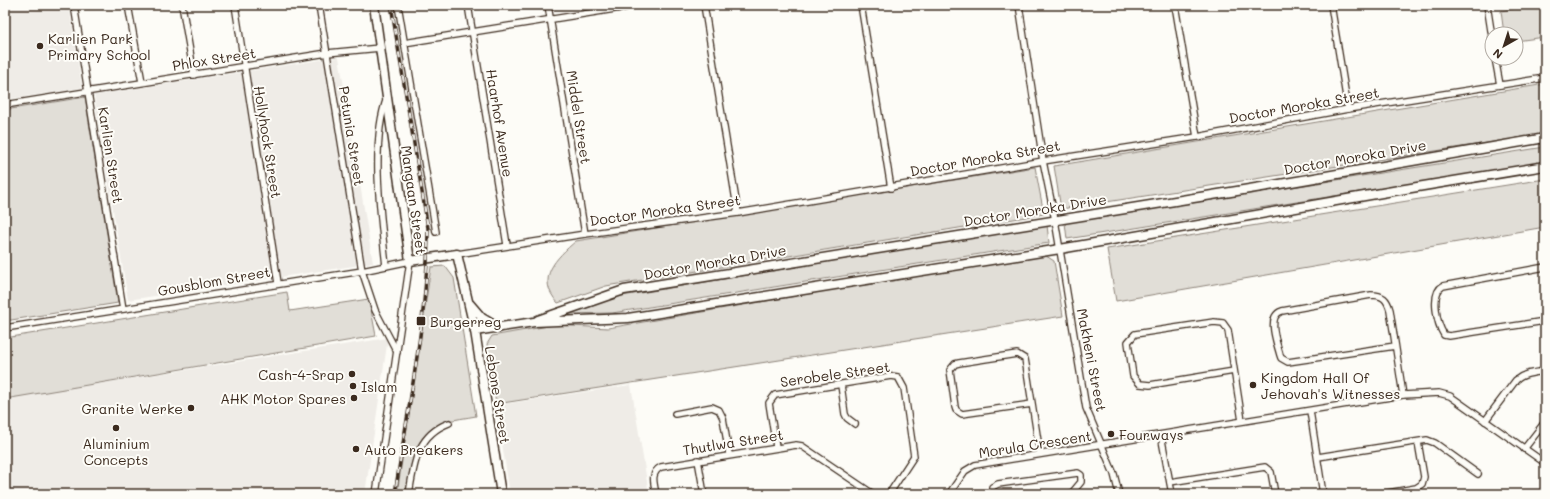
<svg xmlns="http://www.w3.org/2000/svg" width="1550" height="499" font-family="Mali,sans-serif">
<rect width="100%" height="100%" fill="#fdfcf7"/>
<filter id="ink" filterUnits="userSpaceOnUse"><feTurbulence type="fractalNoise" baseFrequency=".025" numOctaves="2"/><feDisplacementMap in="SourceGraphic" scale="8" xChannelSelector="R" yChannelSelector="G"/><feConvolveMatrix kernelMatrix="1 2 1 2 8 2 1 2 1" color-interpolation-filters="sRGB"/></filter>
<g filter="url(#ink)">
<g fill="#efece7">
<path d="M5,5H69L82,88L5,100Z"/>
<path d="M339,57L373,263L128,300L94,95Z"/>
<path d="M388,338L365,494H5V398Z"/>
<path d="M631,385L649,494H510L496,405Z"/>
</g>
<g fill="#e1ded7" stroke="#8e847a">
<path d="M1523,5H1545V37L1516,41V34H1504L1501,11L1523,7Z"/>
<path d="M1545,84V134L1061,209L1054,166Z"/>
<path d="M85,97L118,303L5,321V110Z"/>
<path d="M1545,147V162L1067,239L1065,223Z"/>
<path d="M1035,167L1044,214L606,286L558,303C535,278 556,258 576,241Z"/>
<path d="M1545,179V227L1116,301L1107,249Z"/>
<path d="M1047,225L1049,243L612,313L563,314L610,298Z"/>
<path d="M1043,254L1054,261L1063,316L496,404L487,344L492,336L554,325L608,328Z"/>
<path d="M445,266L454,278L476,416C466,418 455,419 445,422C414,431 410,467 406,494H397L431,267Z"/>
<path d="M287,292L290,311L369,299L376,336L5,399V338Z"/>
</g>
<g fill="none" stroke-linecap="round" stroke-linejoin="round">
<defs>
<g id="street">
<path d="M74,5L123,309"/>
<path d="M128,5L142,82"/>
<path d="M182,5L194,75"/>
<path d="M235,5L278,283"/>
<path d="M319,5L362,271L375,310L397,352"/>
<path d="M398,5L436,232"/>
<path d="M468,5L507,245"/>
<path d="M548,5L585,234"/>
<path d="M704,5L738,213"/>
<path d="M861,5L891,188"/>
<path d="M1019,5L1043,161L1055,220L1086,408L1114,474L1119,494"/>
<path d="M1175,5L1197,137"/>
<path d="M1331,5L1348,109"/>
<path d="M1487,5L1492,37"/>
<path d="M404,43L640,5"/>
<path d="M1495,58L1500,85"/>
<path d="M5,105L327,53L380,48"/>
<path d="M457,254L585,234L738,213L1043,161L1197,137L1348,109L1545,78"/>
<path d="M386,266C381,219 370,142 387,98"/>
<path d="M1545,267L1443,286C1430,293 1437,324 1444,335L1449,336L1545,321"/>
<path d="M5,328L362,271L410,261L376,494"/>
<path d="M1395,346L1288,362L1281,358L1280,355C1277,343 1266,316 1282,311L1371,295C1383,295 1387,299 1390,310L1403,395"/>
<path d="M1234,371L1150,385L1140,384L1133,376L1128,342L1135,334L1214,322L1223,323L1228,330L1242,421"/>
<path d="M841,385L845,414L847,418L855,424"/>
<path d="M1032,404L962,414L956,410L955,407L950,370L955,364L959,363L1017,354L1025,359L1026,365L1040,454"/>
<path d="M1310,411L1323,494"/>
<path d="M675,414L712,407L719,410L723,418L729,454"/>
<path d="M1485,421L1516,380C1524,373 1534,373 1545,371"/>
<path d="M1161,435L1172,494"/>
<path d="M776,447L769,403L775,395L891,376L898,377L904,388L914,456L889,494"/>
<path d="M1524,449L1545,422"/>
<path d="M1318,457L1427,440L1435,443L1478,474"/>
<path d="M698,460L704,494"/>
<path d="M1170,482L1265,467L1271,472L1275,494"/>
<path d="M409,494C414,463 417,435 449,423"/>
<path d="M656,494C654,483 650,473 661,467L796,445L802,446L873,494"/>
<path d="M949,494L965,471L975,465L1403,395L1439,393L1450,396L1545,463"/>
<path d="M992,494V487L998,484L1078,473L1081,475V482L1071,494"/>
<path d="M1382,494L1416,488L1422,484L1424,477L1418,442"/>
</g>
<g id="secondary">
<path d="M374,5L410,261L457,254L475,331L501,494"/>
<path d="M470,304L482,318L499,328"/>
<path d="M538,320L624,290L1274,185L1545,138"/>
<path d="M475,331L534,322L628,318L1060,249L1399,190L1545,166"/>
</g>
</defs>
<use href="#street" stroke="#3b2a1e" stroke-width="8"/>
<use href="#secondary" stroke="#3b2a1e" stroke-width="11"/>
<use href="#street" stroke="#fdfcf7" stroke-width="5.5"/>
<use href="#secondary" stroke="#fdfcf7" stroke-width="8"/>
<defs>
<path id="rail" d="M391,5L428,228C428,317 408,406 395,494"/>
</defs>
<use href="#rail" stroke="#3b2a1e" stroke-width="3.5"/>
<use href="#rail" stroke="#fdfcf7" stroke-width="2" stroke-dasharray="6" stroke-linecap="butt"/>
</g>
</g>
<g fill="#3b2a1e" stroke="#fdfcf7" stroke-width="1.5">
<circle cx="40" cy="46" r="4"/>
<rect x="416" y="316" width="10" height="10" rx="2"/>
<circle cx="352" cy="374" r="4"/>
<circle cx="1253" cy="385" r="4"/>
<circle cx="353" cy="386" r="4"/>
<circle cx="354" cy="398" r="4"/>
<circle cx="191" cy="408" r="4"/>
<circle cx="116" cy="428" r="4"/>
<circle cx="1111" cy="434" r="4"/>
<circle cx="356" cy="449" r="4"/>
</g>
<g text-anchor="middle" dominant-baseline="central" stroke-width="4" stroke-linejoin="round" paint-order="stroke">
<g font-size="14" fill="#3b2a1e" stroke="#fdfcf7" text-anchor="start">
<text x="48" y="38">Karlien Park<tspan x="48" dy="16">Primary School</tspan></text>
<text x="430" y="321">Burgerreg</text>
<text x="344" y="374" text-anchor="end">Cash-4-Srap</text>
<text x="1261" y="377">Kingdom Hall Of<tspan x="1261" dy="16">Jehovah's Witnesses</tspan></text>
<text x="361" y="386">Islam</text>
<text x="346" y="398" text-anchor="end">AHK Motor Spares</text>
<text x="183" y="408" text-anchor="end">Granite Werke</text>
<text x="1119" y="434">Fourways</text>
<text x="116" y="443" text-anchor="middle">Aluminium<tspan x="116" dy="16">Concepts</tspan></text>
<text x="364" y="449">Auto Breakers</text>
</g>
<g font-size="14" fill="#3b2a1e" stroke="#fdfcf7">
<text transform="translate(214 59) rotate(-9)">Phlox Street</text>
<text transform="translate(1304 105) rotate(-10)">Doctor Moroka Street</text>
<text transform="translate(579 117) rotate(81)">Middel Street</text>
<text transform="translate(500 123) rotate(81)">Haarhof Avenue</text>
<text transform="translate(352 136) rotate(81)">Petunia Street</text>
<text transform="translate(268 142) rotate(81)">Hollyhock Street</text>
<text transform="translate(111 155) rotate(81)">Karlien Street</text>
<text transform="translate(1355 157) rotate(-10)">Doctor Moroka Drive</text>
<text transform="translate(985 158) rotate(-10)">Doctor Moroka Street</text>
<text transform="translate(414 200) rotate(82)">Mangaan Street</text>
<text transform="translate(665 210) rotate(-8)">Doctor Moroka Street</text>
<text transform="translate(1035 210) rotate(-9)">Doctor Moroka Drive</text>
<text transform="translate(715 262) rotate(-10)">Doctor Moroka Drive</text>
<text transform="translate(214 281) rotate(-10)">Gousblom Street</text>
<text transform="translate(1092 360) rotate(79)">Makheni Street</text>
<text transform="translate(835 374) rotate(-8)">Serobele Street</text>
<text transform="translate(498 395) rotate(81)">Lebone Street</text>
<text transform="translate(733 442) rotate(-9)">Thutlwa Street</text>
<text transform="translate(1035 444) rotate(-9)">Morula Crescent</text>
</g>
</g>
<rect width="1550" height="499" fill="none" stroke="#fdfcf7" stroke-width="20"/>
<rect x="10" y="10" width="1530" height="479" fill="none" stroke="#3b2a1e" stroke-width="1.5" filter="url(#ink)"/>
<g transform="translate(1504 46) rotate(219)"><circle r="19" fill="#fdfcf7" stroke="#afa8a0"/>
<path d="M0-3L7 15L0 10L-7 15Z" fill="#3b2a1e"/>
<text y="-6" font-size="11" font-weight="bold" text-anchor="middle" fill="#3b2a1e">N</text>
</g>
</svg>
